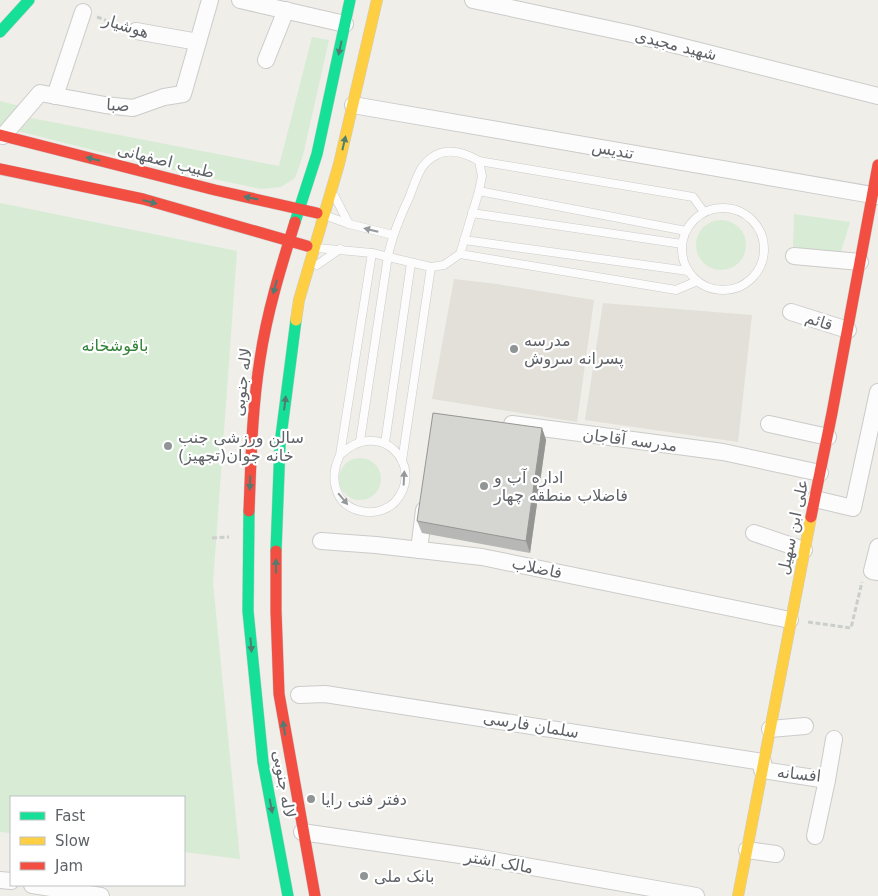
<svg xmlns="http://www.w3.org/2000/svg" width="878" height="896" font-family="'DejaVu Sans','Noto Naskh Arabic',sans-serif">
<rect width="100%" height="100%" fill="#efeee9"/>
<g fill="#e2e0d9">
<path d="M454,279L497,284L594,300L577,422L432,399Z"/>
<path d="M603,303L752,315L738,442L585,420Z"/>
</g>
<g fill="#d7ebd5">
<path d="M312,37L329,40L303,155L295,178L281,187L261,189L168,169L18,131L31,118L279,166Z"/>
<path d="M0,101L19,106L0,128Z"/>
<path d="M0,203L237,251L213,583L240,859L184,852V797H11V833L0,832Z"/>
<path d="M794,214L850,222L840,255L793,247Z"/>
<circle cx="721" cy="245" r="25"/>
<circle cx="360" cy="479" r="21"/>
</g>
<g fill="none" stroke-linecap="round" stroke-linejoin="round">
<defs>
<g id="lane">
<path d="M479,191L686,231"/>
<path d="M335,197L349,224"/>
<circle cx="723" cy="249" r="41"/>
<path d="M472,213L682,244"/>
<path d="M327,216L349,224L393,235"/>
<path d="M464,240L688,271"/>
<path d="M317,248L372,253L431,267L444,265L460,254L479,191L482,176L479,161"/>
<path d="M460,254L676,290L697,281"/>
<path d="M317,265L340,249"/>
<path d="M360,441L388,256C392,236 400,217 409,198C413,188 417,174 423,166C439,146 459,149 479,161L693,197L704,212"/>
<path d="M385,443L411,263"/>
<path d="M340,455C380,416 427,466 395,502C388,509 377,513 367,512C335,509 328,480 340,455L372,253"/>
<path d="M402,461L431,267"/>
</g>
<g id="street">
<path d="M240,0L345,24"/>
<path d="M473,0L632,34L878,96"/>
<path d="M136,31L198,42"/>
<path d="M266,60L286,10"/>
<path d="M55,96L83,12"/>
<path d="M353,105L878,196"/>
<path d="M3,136L40,93L105,105L133,108L164,97L183,94L210,0"/>
<path d="M794,256L860,262"/>
<path d="M791,312L848,330"/>
<path d="M512,424L723,452L820,473"/>
<path d="M769,424L828,437"/>
<path d="M815,499L853,508L878,392"/>
<path d="M754,533L804,550"/>
<path d="M321,541L376,545L482,557L790,620"/>
<path d="M878,547L872,571L878,572"/>
<path d="M419,550L424,510"/>
<path d="M299,695L325,694L763,762"/>
<path d="M770,729L805,726"/>
<path d="M762,770L827,780L834,739"/>
<path d="M302,832L481,858L696,896"/>
<path d="M815,836L827,780"/>
<path d="M747,850L776,854"/>
<path d="M0,880L11,881"/>
<path d="M32,885L101,896"/>
</g>
<g id="fast">
<path d="M0,32L29,0"/>
<path d="M295,222L317,154L350,0"/>
<path d="M249,511L248,611L263,762L288,896"/>
<path d="M276,551L280,444L296,320"/>
</g>
<g id="slow">
<path d="M296,320L299,300L339,164L377,0"/>
<path d="M738,896L811,517"/>
</g>
<g id="jam">
<path d="M0,135L215,190L317,213"/>
<path d="M0,169L143,199L307,246"/>
<path d="M249,511C251,460 252,409 260,359C267,312 281,267 295,222"/>
<path d="M811,517L832,413L878,165"/>
<path d="M276,551V611L279,694L315,896"/>
</g>
</defs>
<use href="#lane" stroke="#cbcbca" stroke-width="9"/>
<use href="#street" stroke="#cbcbca" stroke-width="18"/>
<use href="#fast" stroke="#cccccb" stroke-width="12"/>
<use href="#slow" stroke="#cccccb" stroke-width="12"/>
<use href="#jam" stroke="#cccccb" stroke-width="12"/>
<g stroke="#cacfcb" stroke-width="3" stroke-dasharray="5 2.5" stroke-linecap="butt">
<path d="M97,17L122,26"/>
<path d="M212,538L229,537"/>
<path d="M808,622L851,628L862,582"/>
</g>
<use href="#lane" stroke="#fdfcfc" stroke-width="8"/>
<use href="#street" stroke="#fdfcfc" stroke-width="16"/>
<use href="#fast" stroke="#16e098" stroke-width="11"/>
<use href="#slow" stroke="#ffcf43" stroke-width="11"/>
<use href="#jam" stroke="#f24e42" stroke-width="11"/>
</g>
<path fill="#b7b7b5" d="M542,428L546,440L530,553L422,533L417,521Z"/>
<path fill="#959593" d="M542,428L546,440L530,553L526,541Z"/>
<path fill="#d5d5d2" stroke="#959593" d="M433,413L542,428L526,541L417,521Z"/>
<defs><path id="oneway-solid" d="M-6-.8H1V-3.2L6.5 0L1 3.2V.8H-6Z" transform="scale(1.25)"/></defs>
<g fill="#507c72">
<use href="#oneway-solid" transform="translate(340 48) rotate(102)"/>
<use href="#oneway-solid" transform="translate(344 143) rotate(-77)"/>
<use href="#oneway-solid" transform="translate(93 159) rotate(-166)"/>
<use href="#oneway-solid" transform="translate(251 198) rotate(-168)"/>
<use href="#oneway-solid" transform="translate(150 202) rotate(15)"/>
<use href="#oneway-solid" transform="translate(275 287) rotate(105)"/>
<use href="#oneway-solid" transform="translate(285 403) rotate(-83)"/>
<use href="#oneway-solid" transform="translate(250 483) rotate(92)"/>
<use href="#oneway-solid" transform="translate(276 566) rotate(-90)"/>
<use href="#oneway-solid" transform="translate(251 645) rotate(85)"/>
<use href="#oneway-solid" transform="translate(284 728) rotate(-99)"/>
<use href="#oneway-solid" transform="translate(271 806) rotate(79)"/>
</g>
<g fill="#96999c">
<use href="#oneway-solid" transform="translate(371 230) rotate(-166)"/>
<use href="#oneway-solid" transform="translate(404 478) rotate(-87)"/>
<use href="#oneway-solid" transform="translate(343 499) rotate(50)"/>
</g>
<g fill="#919495" stroke="#fff" stroke-width="2">
<circle cx="514" cy="349" r="5"/>
<circle cx="168" cy="446" r="5"/>
<circle cx="484" cy="486" r="5"/>
<circle cx="311" cy="799" r="5"/>
<circle cx="364" cy="876" r="5"/>
</g>
<g text-anchor="middle" dominant-baseline="central" stroke-width="4.5" stroke-linejoin="round" paint-order="stroke">
<g font-size="16" fill="#5f6368" stroke="#fff">
<text transform="translate(126 26) rotate(17)">هوشیار</text>
<text transform="translate(676 45) rotate(14)">شهید مجیدی</text>
<text transform="translate(118 105) rotate(3)">صبا</text>
<text transform="translate(613 150) rotate(10)">تندیس</text>
<text transform="translate(166 161) rotate(14)">طبیب اصفهانی</text>
<text transform="translate(819 321) rotate(18)">قائم</text>
<text transform="translate(242 382) rotate(-83)">لاله جنوبی</text>
<text transform="translate(630 440) rotate(7)">مدرسه آقاجان</text>
<text transform="translate(793 527) rotate(-78)">علی ابن سهیل</text>
<text transform="translate(537 568) rotate(12)">فاضلاب</text>
<text transform="translate(531 725) rotate(9)">سلمان فارسی</text>
<text transform="translate(799 774) rotate(6)">افسانه</text>
<text transform="translate(284 784) rotate(80)">لاله جنوبی</text>
<text transform="translate(499 862) rotate(10)">مالک اشتر</text>
</g>
<g font-size="16" fill="#5f6368" stroke="#fff" text-anchor="start">
<text x="524" y="340">مدرسه<tspan x="524" dy="18">پسرانه سروش</tspan></text>
<text x="178" y="437">سالن ورزشی جنب<tspan x="178" dy="18">خانه جوان(تجهیز)</tspan></text>
<text x="494" y="477">اداره آب و<tspan x="494" dy="18">فاضلاب منطقه چهار</tspan></text>
<text x="321" y="799">دفتر فنی رایا</text>
<text x="374" y="876">بانک ملی</text>
</g>
<g font-size="16" fill="#338238" stroke="#fff">
<text x="115" y="345">باقوشخانه</text>
</g>
</g>
<rect x="10" y="796" width="175" height="90" fill="#ffffff" stroke="#bfc1c3"/>
<rect x="20" y="812" width="25" height="8" fill="#16e098" stroke="#bfc1c3"/>
<text x="55" y="821" font-size="15" fill="#5f6368">Fast</text>
<rect x="20" y="837" width="25" height="8" fill="#ffcf43" stroke="#bfc1c3"/>
<text x="55" y="846" font-size="15" fill="#5f6368">Slow</text>
<rect x="20" y="862" width="25" height="8" fill="#f24e42" stroke="#bfc1c3"/>
<text x="55" y="871" font-size="15" fill="#5f6368">Jam</text>
</svg>
